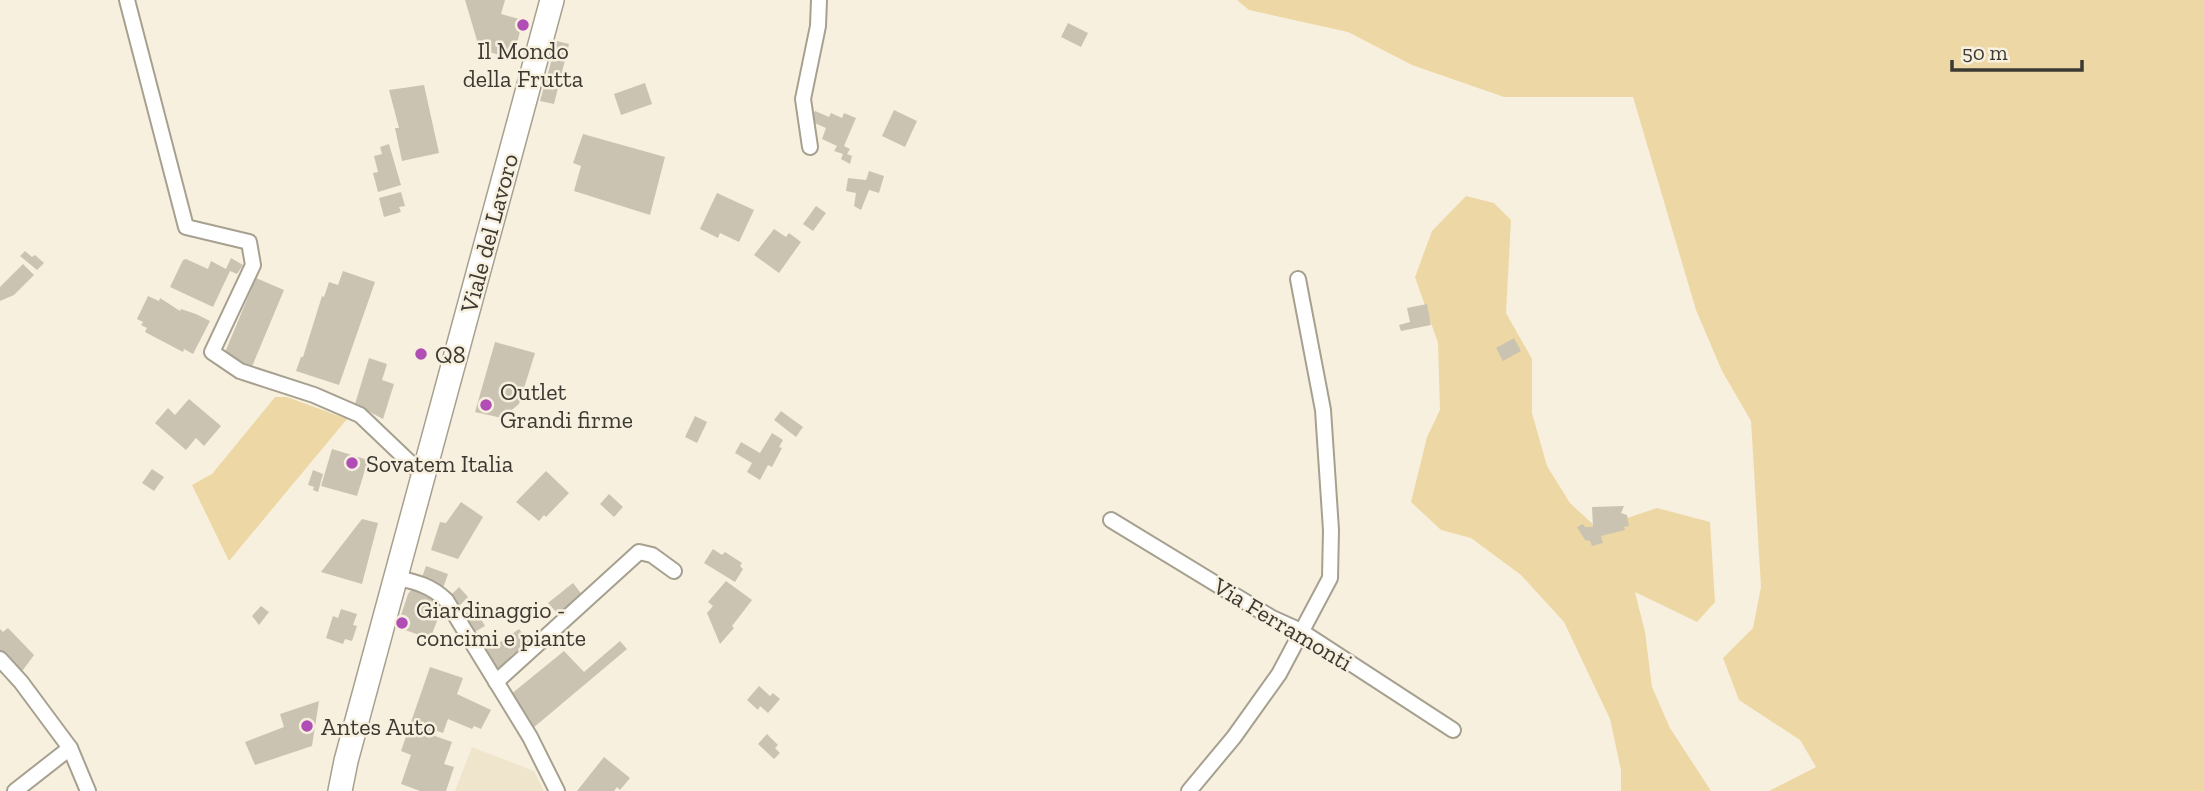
<svg xmlns="http://www.w3.org/2000/svg" width="2204" height="791" font-family="'Zilla Slab',serif">
<rect width="100%" height="100%" fill="#f8f0df"/>
<path fill="#efe4cc" d="M472,747L534,771L544,791H455Z"/>
<g fill="#edd8a5">
<path d="M1237,0H2204V791H1769L1816,767L1800,740L1739,700L1723,658L1753,628L1761,587L1751,421L1722,371L1696,310L1633,97H1504L1412,65L1348,32L1249,10Z"/>
<path d="M1466,196L1494,203L1511,220L1506,313L1532,359V413L1547,466L1570,503L1597,528L1657,508L1710,522L1715,602L1697,622L1635,592L1645,632L1652,687L1670,728L1711,791H1621V770L1610,719L1564,622L1521,575L1471,538L1441,530L1411,502L1427,437L1440,410L1438,343L1415,277L1432,231Z"/>
<path d="M275,397H287L347,419L229,561L192,485L212,474Z"/>
</g>
<g fill="#cac3b2">
<path d="M465,0H505L501,14L523,20L515,51L509,49L506,57L486,51L485,55L481,54Z"/>
<path d="M1068,23L1088,33L1081,47L1061,37Z"/>
<path d="M557,41L569,44L554,104L540,101Z"/>
<path d="M645,83L652,104L621,115L614,94Z"/>
<path d="M424,85L439,153L402,161L395,128H399L389,90Z"/>
<path d="M894,110L917,121L905,147L882,136Z"/>
<path d="M815,111L829,117L831,113L842,118L844,113L856,118L844,146L850,149L847,154L852,156L850,164L841,159L843,154L834,151L837,146L822,139L826,128L810,121Z"/>
<path d="M583,134L665,157L650,215L574,191L581,166L573,163Z"/>
<path d="M389,144L401,185L378,192L373,173L378,172L374,156L382,154L380,147Z"/>
<path d="M869,171L884,176L879,193L869,190L861,210L854,206L856,193L846,191L848,178L866,180Z"/>
<path d="M401,192L405,206L399,207L401,212L384,217L379,198Z"/>
<path d="M717,193L754,210L739,242L720,233L718,238L700,229Z"/>
<path d="M816,206L826,213L813,231L803,224Z"/>
<path d="M774,229L786,237L789,233L801,242L779,273L754,255Z"/>
<path d="M25,251L32,257L35,255L44,263L37,270L20,256Z"/>
<path d="M231,258L243,265L237,274L230,271L213,307L170,287L183,260L186,259L208,269L211,261L226,269Z"/>
<path d="M23,264L34,275L14,295L0,301V287Z"/>
<path d="M343,271L375,282L339,385L296,371L301,357H303L322,296L324,297L329,282L338,285Z"/>
<path d="M256,278L284,290L251,369L223,357Z"/>
<path d="M148,296L159,301L160,298L180,311L181,309L196,314L210,321L193,354L184,349L183,352L145,332L147,328L141,325L143,322L137,319Z"/>
<path d="M1427,304L1431,325L1401,331L1399,325L1410,322L1407,308Z"/>
<path d="M1514,338L1521,351L1503,361L1496,348Z"/>
<path d="M495,342L535,353L519,404L502,418L475,412Z"/>
<path d="M369,358L387,364L382,380L394,384L383,419L355,404Z"/>
<path d="M189,399L221,426L204,446L196,438L186,450L155,423L168,408L175,415Z"/>
<path d="M781,411L803,427L796,437L774,420Z"/>
<path d="M695,416L707,422L697,443L685,437Z"/>
<path d="M772,433L783,440L779,447L782,448L772,467L768,465L760,480L747,472L752,463L735,453L741,442L760,453Z"/>
<path d="M332,449L368,460L357,496L321,486Z"/>
<path d="M152,469L164,477L154,491L142,483Z"/>
<path d="M313,470L323,474L318,492L313,490L314,487L308,485Z"/>
<path d="M546,471L569,493L546,517L544,515L539,521L516,502Z"/>
<path d="M609,494L623,507L614,517L600,504Z"/>
<path d="M461,502L483,517L458,559L431,550L440,522L446,523Z"/>
<path d="M1624,506L1621,513L1627,515L1629,526L1624,527L1625,530L1601,536L1603,543L1592,546L1590,541L1585,540L1577,527L1583,524L1585,527H1593L1592,507Z"/>
<path d="M362,519L378,523L362,584L321,572Z"/>
<path d="M713,549L722,555L725,552L742,563L740,566L743,569L735,582L704,563Z"/>
<path d="M426,566L448,574L443,588L421,580Z"/>
<path d="M726,581L752,600L732,626L734,628L720,644L707,613L713,606L708,602Z"/>
<path d="M573,583L583,596L559,615L548,603Z"/>
<path d="M459,587L468,597L458,607L449,597Z"/>
<path d="M413,588H428L444,603L430,639L397,627L408,594Z"/>
<path d="M261,606L269,612L259,625L252,616Z"/>
<path d="M475,608L485,626L473,633L463,615Z"/>
<path d="M341,609L357,614L353,625L357,626L352,641L345,639L343,644L326,638L333,616L338,618Z"/>
<path d="M8,628L34,655L20,674L0,653V629L3,632Z"/>
<path d="M519,629L526,638L525,644L511,656L515,661L500,672L481,648L495,637L499,643Z"/>
<path d="M620,641L627,649L533,728L510,695L564,651L584,672Z"/>
<path d="M430,667L463,678L457,694L491,710L481,729L474,726L472,729L448,719L443,733L437,731L435,736L452,742L444,764L454,767L446,791H420L401,784L411,755L401,751Z"/>
<path d="M759,686L770,696L773,693L780,699L768,713L760,706L758,710L747,700Z"/>
<path d="M319,701L312,746L255,765L245,742L284,727L280,714Z"/>
<path d="M767,734L778,745L775,748L780,753L774,759L758,744Z"/>
<path d="M604,757L630,778L620,790L617,787L614,791H577Z"/>
</g>
<g fill="none" stroke-linecap="round" stroke-linejoin="round">
<defs>
<g id="street">
<path d="M127,0L186,227L249,242L253,265L212,352L240,371L314,395L360,415L424,476"/>
<path d="M810,147L803,99L818,26L819,0"/>
<path d="M1111,520L1272,618L1301,631L1453,730"/>
<path d="M397,578C417,582 431,586 446,600L530,737L557,791"/>
<path d="M0,659L21,682L70,748L88,791"/>
<path d="M496,682L639,552L652,555L674,571"/>
<path d="M15,791L70,748"/>
<path d="M1189,791L1234,737L1279,674L1330,578L1331,530L1323,410L1298,279"/>
</g>
<path id="primary" d="M340,791L346,761L552,0"/>
</defs>
<use href="#street" stroke="#a6a08f" stroke-width="18"/>
<use href="#primary" stroke="#a6a08f" stroke-width="26"/>
<use href="#street" stroke="#fff" stroke-width="14"/>
<use href="#primary" stroke="#fff" stroke-width="23"/>
</g>
<g fill="#b04eb5" stroke="#f8f0df" stroke-width="2.5">
<circle cx="523" cy="25" r="7"/>
<circle cx="421" cy="354" r="7"/>
<circle cx="486" cy="405" r="7"/>
<circle cx="352" cy="463" r="7"/>
<circle cx="402" cy="623" r="7"/>
<circle cx="307" cy="726" r="7"/>
</g>
<g text-anchor="middle" dominant-baseline="central" stroke-width="5" stroke-linejoin="round" paint-order="stroke">
<g font-size="24" fill="#3c3932" stroke="#f8f0df" text-anchor="start">
<text x="523" y="50" text-anchor="middle">Il Mondo<tspan x="523" dy="28">della Frutta</tspan></text>
<text x="435" y="354">Q8</text>
<text x="500" y="391">Outlet<tspan x="500" dy="28">Grandi firme</tspan></text>
<text x="366" y="463">Sovatem Italia</text>
<text x="416" y="609">Giardinaggio -<tspan x="416" dy="28">concimi e piante</tspan></text>
<text x="321" y="726">Antes Auto</text>
</g>
<g font-size="24" fill="#3c3932" stroke="#f8f0df">
<text transform="translate(489 233) rotate(-75)">Viale del Lavoro</text>
<text transform="translate(1283 624) rotate(31)">Via Ferramonti</text>
</g>
</g>
<path d="M1952 60v10h130v-10" fill="none" stroke="#3c3932" stroke-width="3.5"/>
<text x="1962" y="60" font-size="21" fill="#3c3932" stroke="#f8f0df" stroke-width="5" paint-order="stroke">50 m</text>
</svg>
